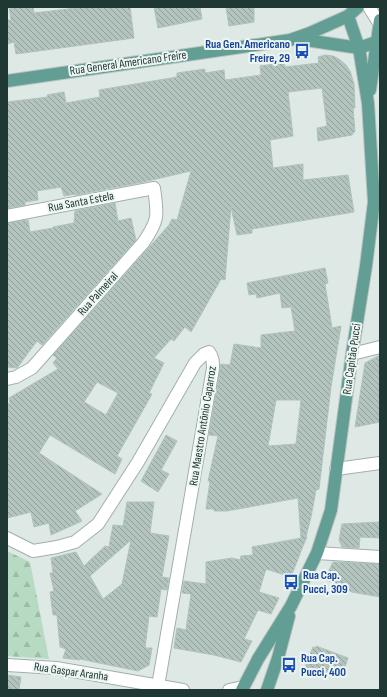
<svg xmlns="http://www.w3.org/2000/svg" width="387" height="697" font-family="'Sofia Sans Condensed',sans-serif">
<defs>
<pattern id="forest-firs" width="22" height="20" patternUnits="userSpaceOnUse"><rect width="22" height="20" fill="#b7dac3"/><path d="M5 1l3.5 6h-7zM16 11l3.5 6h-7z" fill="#9dbca8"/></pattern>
<pattern id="building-back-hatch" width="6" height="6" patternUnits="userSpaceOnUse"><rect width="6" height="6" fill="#b3c4be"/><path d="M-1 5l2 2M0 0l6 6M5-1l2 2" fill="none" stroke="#91a09b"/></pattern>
</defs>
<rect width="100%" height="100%" fill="#dee9e5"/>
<path fill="url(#forest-firs)" d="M7,551L30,562L49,659L7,656Z"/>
<g fill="url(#building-back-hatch)" stroke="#b1c2bd" fill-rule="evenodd">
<path d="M9,7H33L34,13L85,7H130L134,38L16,54L14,42L7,44V20H11Z"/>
<path d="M154,7H200L202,19L158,28Z"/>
<path d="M226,7H254V22L229,26Z"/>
<path d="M325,55L333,56L339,59L346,65L350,71L354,84L355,108H353L355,131L352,135L318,141L317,128L327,126L322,88L288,92L293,136L270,140L273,168L303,164V180L348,175L354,212L252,229V233L237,235L231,207L225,280L221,279L191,332L185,327L174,341L171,339L154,358L164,363L149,393L152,394L117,456L122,459L115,474L50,435L39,453L102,494L75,511L82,521L51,535L49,523L34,527L31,512L7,518V404H10L9,398L58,369L53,363L57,358L53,355L169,225L172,219L177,220L191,171L143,182L75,195V194L64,196L61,187L37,191L38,200L25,202V205L7,208V102L48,97L47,95L64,92L66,103L100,97L99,90L177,77V73L205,69V73L224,70L225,80L261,75L260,66L284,63L285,67L319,63L318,57ZM97,382L118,393L106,415L84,402Z"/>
<path d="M115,203L118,221L131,218L136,240L42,345L37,341L17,368L7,367V223L28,220L30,232L53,228V227L74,223L75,211Z"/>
<path d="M325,268L328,283L325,284L332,328L341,326L331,387L319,489L316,490L311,517L306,537H307L303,546L291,577L266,569L259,592L279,598L271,614L258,610L244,639L252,641L241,662L214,655L174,648L177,628L186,630L191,594L182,593L184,581L206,584V562L232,558L240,560L241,556L253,555L252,547L301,538L298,498L227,511H214V509H206L210,481H208L218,436L209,435L221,364L230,365L234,344L261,348V335L295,331L291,307L282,308L280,293L257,298L256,294L249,295L247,283ZM276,400H301L296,444L268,446Z"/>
<path d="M380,355V422L355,427L365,363Z"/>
<path d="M166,435L177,441L161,470L169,474L158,492L141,481Z"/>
<path d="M127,502H154L150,533L169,536L162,577L169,578L167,590L161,589L157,617L149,616L145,648H152L149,665L138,671L80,659V660L63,658L66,649L60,647L57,615H53L50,592L54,591L50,573H53L51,558L76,552L84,566L105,546L109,547L113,525L123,526ZM131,540L122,584L103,599L90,576Z"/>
<path d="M380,522V538L360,537L359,548L342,547L339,540L342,524Z"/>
<path d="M333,562L380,564V597L352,592L325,579Z"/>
<path d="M316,646L348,658L344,670L330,665L325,678L304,670L313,647L316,648Z"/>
<path d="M7,675L21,677L19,690H7Z"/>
</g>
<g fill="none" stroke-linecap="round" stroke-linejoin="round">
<defs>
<g id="minor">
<path d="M369,7L379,23"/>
<path d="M7,216L154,188C158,216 159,220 143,243L32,368L16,377L7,379"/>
<path d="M352,354L380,347"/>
<path d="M336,469L380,463"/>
<path d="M7,538L33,551L57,547L75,542L98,524L138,462L195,363L204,354L209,352C213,357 213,362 213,368L158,686"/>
<path d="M317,553L380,557"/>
<path d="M7,665L56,668L183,690"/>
<path d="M229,690L243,687"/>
</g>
<g id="major">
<path d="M299,39L359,48L376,42"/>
<path d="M7,81L290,40L310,33L348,16"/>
<path d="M370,90L380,20"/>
<path d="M242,690L258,659L291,606L317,553L331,510L352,354L366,266L374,202L368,103L359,48L348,16L358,7"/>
<path d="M267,690L278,658L289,616"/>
</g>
</defs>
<use href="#minor" stroke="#a1b0ac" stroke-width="14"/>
<use href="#major" stroke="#bcc3c2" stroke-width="14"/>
<use href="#minor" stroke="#fff" stroke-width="12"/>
<use href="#major" stroke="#639e94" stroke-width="12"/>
</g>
<defs>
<symbol id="bus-bare" viewBox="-9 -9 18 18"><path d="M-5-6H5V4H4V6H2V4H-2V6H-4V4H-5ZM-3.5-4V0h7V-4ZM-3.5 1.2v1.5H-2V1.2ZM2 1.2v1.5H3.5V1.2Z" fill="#1a4fb4" stroke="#eef6f3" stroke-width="2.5" paint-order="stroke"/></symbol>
</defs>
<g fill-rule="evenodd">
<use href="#bus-bare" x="291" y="40" width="22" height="22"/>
<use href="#bus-bare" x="280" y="571" width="22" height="22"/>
<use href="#bus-bare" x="278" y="654" width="22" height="22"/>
</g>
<g text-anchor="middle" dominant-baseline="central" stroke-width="4" stroke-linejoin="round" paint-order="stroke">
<g font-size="12" font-weight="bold" fill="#164399" stroke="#eef6f3" text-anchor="start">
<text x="290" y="44" text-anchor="end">Rua Gen. Americano<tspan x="290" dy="14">Freire, 29</tspan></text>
<text x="303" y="575">Rua Cap.<tspan x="303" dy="14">Pucci, 309</tspan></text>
<text x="301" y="658">Rua Cap.<tspan x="301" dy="14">Pucci, 400</tspan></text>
</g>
<g font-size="12" fill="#203834" stroke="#eef6f3">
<text transform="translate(128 63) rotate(-8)">Rua General Americano Freire</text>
<text transform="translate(81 202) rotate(-11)">Rua Santa Estela</text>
<text transform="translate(98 294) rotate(-48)">Rua Palmeiral</text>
<text transform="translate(352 359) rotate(-82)">Rua Capitão Pucci</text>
<text transform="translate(203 426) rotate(-81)">Rua Maestro Antônio Caparroz</text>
<text transform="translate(71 672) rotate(8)">Rua Gaspar Aranha</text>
</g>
</g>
<rect width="387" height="697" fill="none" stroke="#203834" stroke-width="16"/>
</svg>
